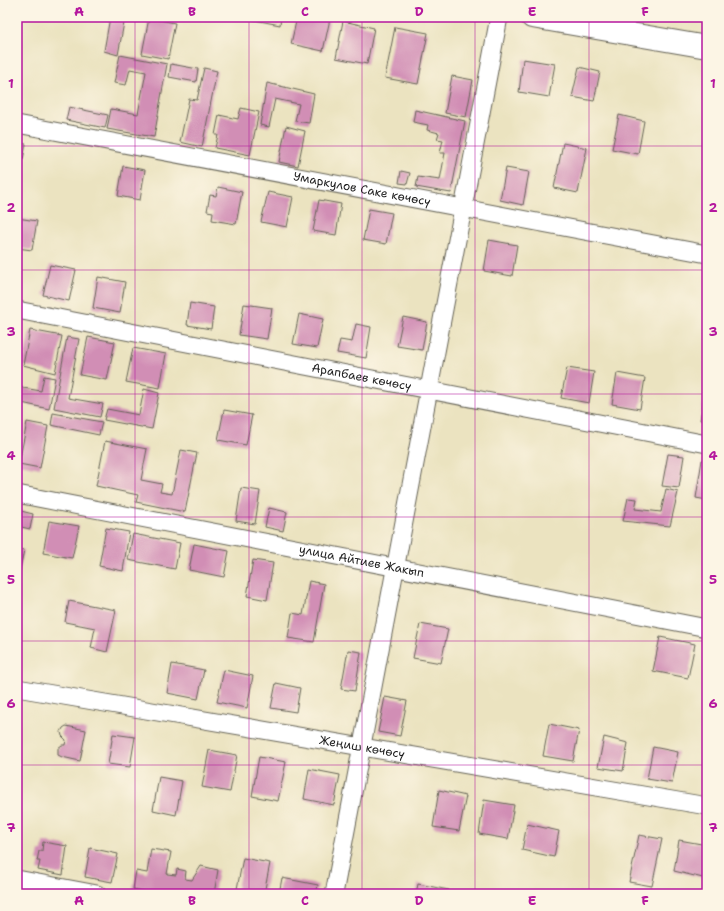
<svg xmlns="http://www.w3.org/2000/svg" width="724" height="911" font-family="'Shantell Sans',sans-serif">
<rect width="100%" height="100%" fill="#fcf5e5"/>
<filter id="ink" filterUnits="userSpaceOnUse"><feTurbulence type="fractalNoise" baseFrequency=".025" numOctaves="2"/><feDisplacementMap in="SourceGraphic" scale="8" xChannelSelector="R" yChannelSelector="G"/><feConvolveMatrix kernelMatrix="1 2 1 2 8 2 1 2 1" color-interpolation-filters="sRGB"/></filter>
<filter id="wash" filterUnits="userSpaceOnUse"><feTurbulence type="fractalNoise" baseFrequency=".012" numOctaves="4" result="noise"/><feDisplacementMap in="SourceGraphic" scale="16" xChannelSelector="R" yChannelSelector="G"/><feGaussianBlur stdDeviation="0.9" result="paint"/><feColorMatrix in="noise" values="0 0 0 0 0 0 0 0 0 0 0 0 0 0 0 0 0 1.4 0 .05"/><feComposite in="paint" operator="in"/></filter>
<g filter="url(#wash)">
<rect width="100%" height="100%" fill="#ebe3c0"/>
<g id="blocks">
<g fill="#d18eb5">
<path d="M110,17H125L118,55L104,51Z"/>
<path d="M244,17H281L280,25L244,18Z"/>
<path d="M297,17H319L330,19L323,51L291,44Z"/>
<path d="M149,18L175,23L168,59L142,54Z"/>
<path d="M343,21L374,28L367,64L336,58Z"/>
<path d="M395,27L428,33L418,84L385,78Z"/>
<path d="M120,55L167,64L154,137L107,129L111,109L138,114L146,72L130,69L126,85L114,83Z"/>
<path d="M523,59L555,64L549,97L519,92Z"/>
<path d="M171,64L198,69L196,82L169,77Z"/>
<path d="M579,67L600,72L594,101L572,97Z"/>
<path d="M204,68L217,71L202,147L180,142L189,99L197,100Z"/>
<path d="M452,76L473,80L466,117L445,113Z"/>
<path d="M267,83L314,94L309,123L295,121L299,104L275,99L269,127L260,125Z"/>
<path d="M69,107L108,115L105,128L66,120Z"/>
<path d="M241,108L259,112L250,155L215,148L218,135H215L219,115L238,119Z"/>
<path d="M415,110L465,121L451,193L416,187L418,177L440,180L445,153H440L443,140L437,139L439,133L427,130L428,125L413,122Z"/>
<path d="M619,115L644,121L638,154L612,149Z"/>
<path d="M286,126L305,131L298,166L279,162Z"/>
<path d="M17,143L26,144L23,160L17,159Z"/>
<path d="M563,143L587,148L578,193L554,188Z"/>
<path d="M123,166L145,170L140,200L118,196Z"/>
<path d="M506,168L529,172L523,205L500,200Z"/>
<path d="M401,171L410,173L407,184L399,183Z"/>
<path d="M218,187L242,192L236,224L212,220L213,212L207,211L210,195L216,196Z"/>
<path d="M268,192L293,197L287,227L261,222Z"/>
<path d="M319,200L341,204L336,235L313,231Z"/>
<path d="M369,209L392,213L386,244L363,240Z"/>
<path d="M17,218L37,221L32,250L17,248Z"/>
<path d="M489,240L517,245L512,276L484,271Z"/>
<path d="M50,265L76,270L69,301L43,295Z"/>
<path d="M98,277L125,282L120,313L93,308Z"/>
<path d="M190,303L214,307L211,329L187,325Z"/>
<path d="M244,304L272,308L267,339L239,335Z"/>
<path d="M299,314L323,319L317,348L293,344Z"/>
<path d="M403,317L427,322L422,350L397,346Z"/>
<path d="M356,324L371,327L366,358L337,353L340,340L352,342Z"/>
<path d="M30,330L62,336L55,373L23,365Z"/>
<path d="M67,337L79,339L68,398L103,404L100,417L54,408Z"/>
<path d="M88,337L115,342L107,380L80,375Z"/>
<path d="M133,348L166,354L160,388L126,382Z"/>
<path d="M567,368L594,372L589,403L561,398Z"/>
<path d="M617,373L645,378L640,409L612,404Z"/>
<path d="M44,376L55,378L49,409L17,402V387L41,391Z"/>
<path d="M706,387H707V421L700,420Z"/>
<path d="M144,389L159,393L152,429L104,420L107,409L139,415Z"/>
<path d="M224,410L252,415L246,445L218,440Z"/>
<path d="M53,413L102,422L99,435L51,425Z"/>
<path d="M27,422L48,426L40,468L19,464Z"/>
<path d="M105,441L147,449L141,480L162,484L160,492L172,494L181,450L197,453L185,512L136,502L138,495L96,486Z"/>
<path d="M668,454L684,456L679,488L662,486Z"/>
<path d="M702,460L707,461V500L696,498Z"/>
<path d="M241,488L260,491L255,524L236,521Z"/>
<path d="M666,489L678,492L670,526L623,521L628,498L637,499L635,509L661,512Z"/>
<path d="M269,508L287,512L283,531L265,527Z"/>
<path d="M17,510L33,514L30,529L17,526Z"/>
<path d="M49,521L79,526L72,558L43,553Z"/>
<path d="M106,528L129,532L123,571L99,566Z"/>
<path d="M133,534L180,543L175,569L128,560Z"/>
<path d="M194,544L229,551L224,577L189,570Z"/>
<path d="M17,549L24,550L18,578H17Z"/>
<path d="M253,560L273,563L267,600L247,596Z"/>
<path d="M309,581L324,584L314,642L288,638L292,613L303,615Z"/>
<path d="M69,601L116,610L107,652L91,648L95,628L65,622Z"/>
<path d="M420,624L448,629L441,663L413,658Z"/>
<path d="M660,637L695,644L688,678L653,671Z"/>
<path d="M348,650L361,652L355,691L341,689Z"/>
<path d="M172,664L204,670L198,699L167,693Z"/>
<path d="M224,670L253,676L247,708L217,702Z"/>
<path d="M276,683L300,688L296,712L271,708Z"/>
<path d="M385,697L407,701L400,736L378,732Z"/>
<path d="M549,724L579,730L573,761L543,756Z"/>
<path d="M66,726L86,730L80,761L62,757L58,755V748L62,745H65L66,740L62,736L61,732L63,728Z"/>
<path d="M113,734L135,737L130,767L108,764Z"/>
<path d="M604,737L628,743L623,771L598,767Z"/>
<path d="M653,747L678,752L672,783L647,779Z"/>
<path d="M209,750L237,755L230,792L202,787Z"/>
<path d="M259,757L286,762L278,801L252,796Z"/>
<path d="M309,769L340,775L334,805L304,799Z"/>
<path d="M159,777L182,781L176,815L153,810Z"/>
<path d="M439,790L466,796L459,831L433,827Z"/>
<path d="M484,800L514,805L508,839L479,834Z"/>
<path d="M527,824L559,831L554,857L522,850Z"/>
<path d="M639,835L662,839L652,886L629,882Z"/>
<path d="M679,840L707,845V879L674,871Z"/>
<path d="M43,842L67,846L63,875L38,870L40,861H37L39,851H42Z"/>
<path d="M90,848L118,854L112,882L85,877Z"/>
<path d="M151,849L171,852L167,874L176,875L177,869L186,871L185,879L192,880L201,866L218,870L214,894H159L133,889L136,871L147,873Z"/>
<path d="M243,858L270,863L264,894H236Z"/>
<path d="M282,878L318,885L316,894H279Z"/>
<path d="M418,884L449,890L448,894H416Z"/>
</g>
</g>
</g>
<g filter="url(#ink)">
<use href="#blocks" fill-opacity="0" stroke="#646255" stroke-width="1"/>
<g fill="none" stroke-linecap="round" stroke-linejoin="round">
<defs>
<g id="minor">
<path id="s1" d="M17,124L707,254"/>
<path id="s2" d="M17,310L707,444"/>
<path id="s3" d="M17,494L707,628"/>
<path id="s4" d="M17,688L707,806"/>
<path d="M17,879L97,894"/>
<path d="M334,894L499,17"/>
</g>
<path id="secondary" d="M532,17L707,47"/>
</defs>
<use href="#minor" stroke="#646255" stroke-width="19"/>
<use href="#secondary" stroke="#646255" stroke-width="24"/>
<use href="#minor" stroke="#fff" stroke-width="17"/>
<use href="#secondary" stroke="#fff" stroke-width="22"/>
</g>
</g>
<path fill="none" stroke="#b5179e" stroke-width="1" stroke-opacity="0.55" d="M135,17V894M249,17V894M362,17V894M475,17V894M589,17V894M17,146H707M17,270H707M17,394H707M17,517H707M17,641H707M17,765H707"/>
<g text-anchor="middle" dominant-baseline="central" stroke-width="3.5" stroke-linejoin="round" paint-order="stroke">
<g font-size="12" fill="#1c1c1c" stroke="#fcf5e5">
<text stroke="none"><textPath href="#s1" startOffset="351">Умаркулов Саке көчөсү</textPath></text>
<text stroke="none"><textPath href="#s2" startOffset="351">Арапбаев көчөсү</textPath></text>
<text stroke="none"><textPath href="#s3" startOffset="351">улица Айтиев Жакып</textPath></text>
<text stroke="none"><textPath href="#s4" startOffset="350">Жеңиш көчөсү</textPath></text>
</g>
</g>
<rect width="724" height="911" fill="none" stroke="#fcf5e5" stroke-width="44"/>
<rect x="22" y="22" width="680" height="867" fill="none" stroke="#b5179e" stroke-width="1.5"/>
<g font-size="13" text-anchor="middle" font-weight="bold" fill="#b5179e">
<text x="79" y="16">A</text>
<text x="192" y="16">B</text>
<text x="305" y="16">C</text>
<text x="419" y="16">D</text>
<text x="532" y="16">E</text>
<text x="645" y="16">F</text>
<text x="11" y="88">1</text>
<text x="713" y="88">1</text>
<text x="11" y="212">2</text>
<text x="713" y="212">2</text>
<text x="11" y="336">3</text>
<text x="713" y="336">3</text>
<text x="11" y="460">4</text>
<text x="713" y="460">4</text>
<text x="11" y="584">5</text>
<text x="713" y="584">5</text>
<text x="11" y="708">6</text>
<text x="713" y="708">6</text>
<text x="11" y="832">7</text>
<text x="713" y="832">7</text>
<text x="79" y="905">A</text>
<text x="192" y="905">B</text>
<text x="305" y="905">C</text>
<text x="419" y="905">D</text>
<text x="532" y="905">E</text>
<text x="645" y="905">F</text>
</g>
</svg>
